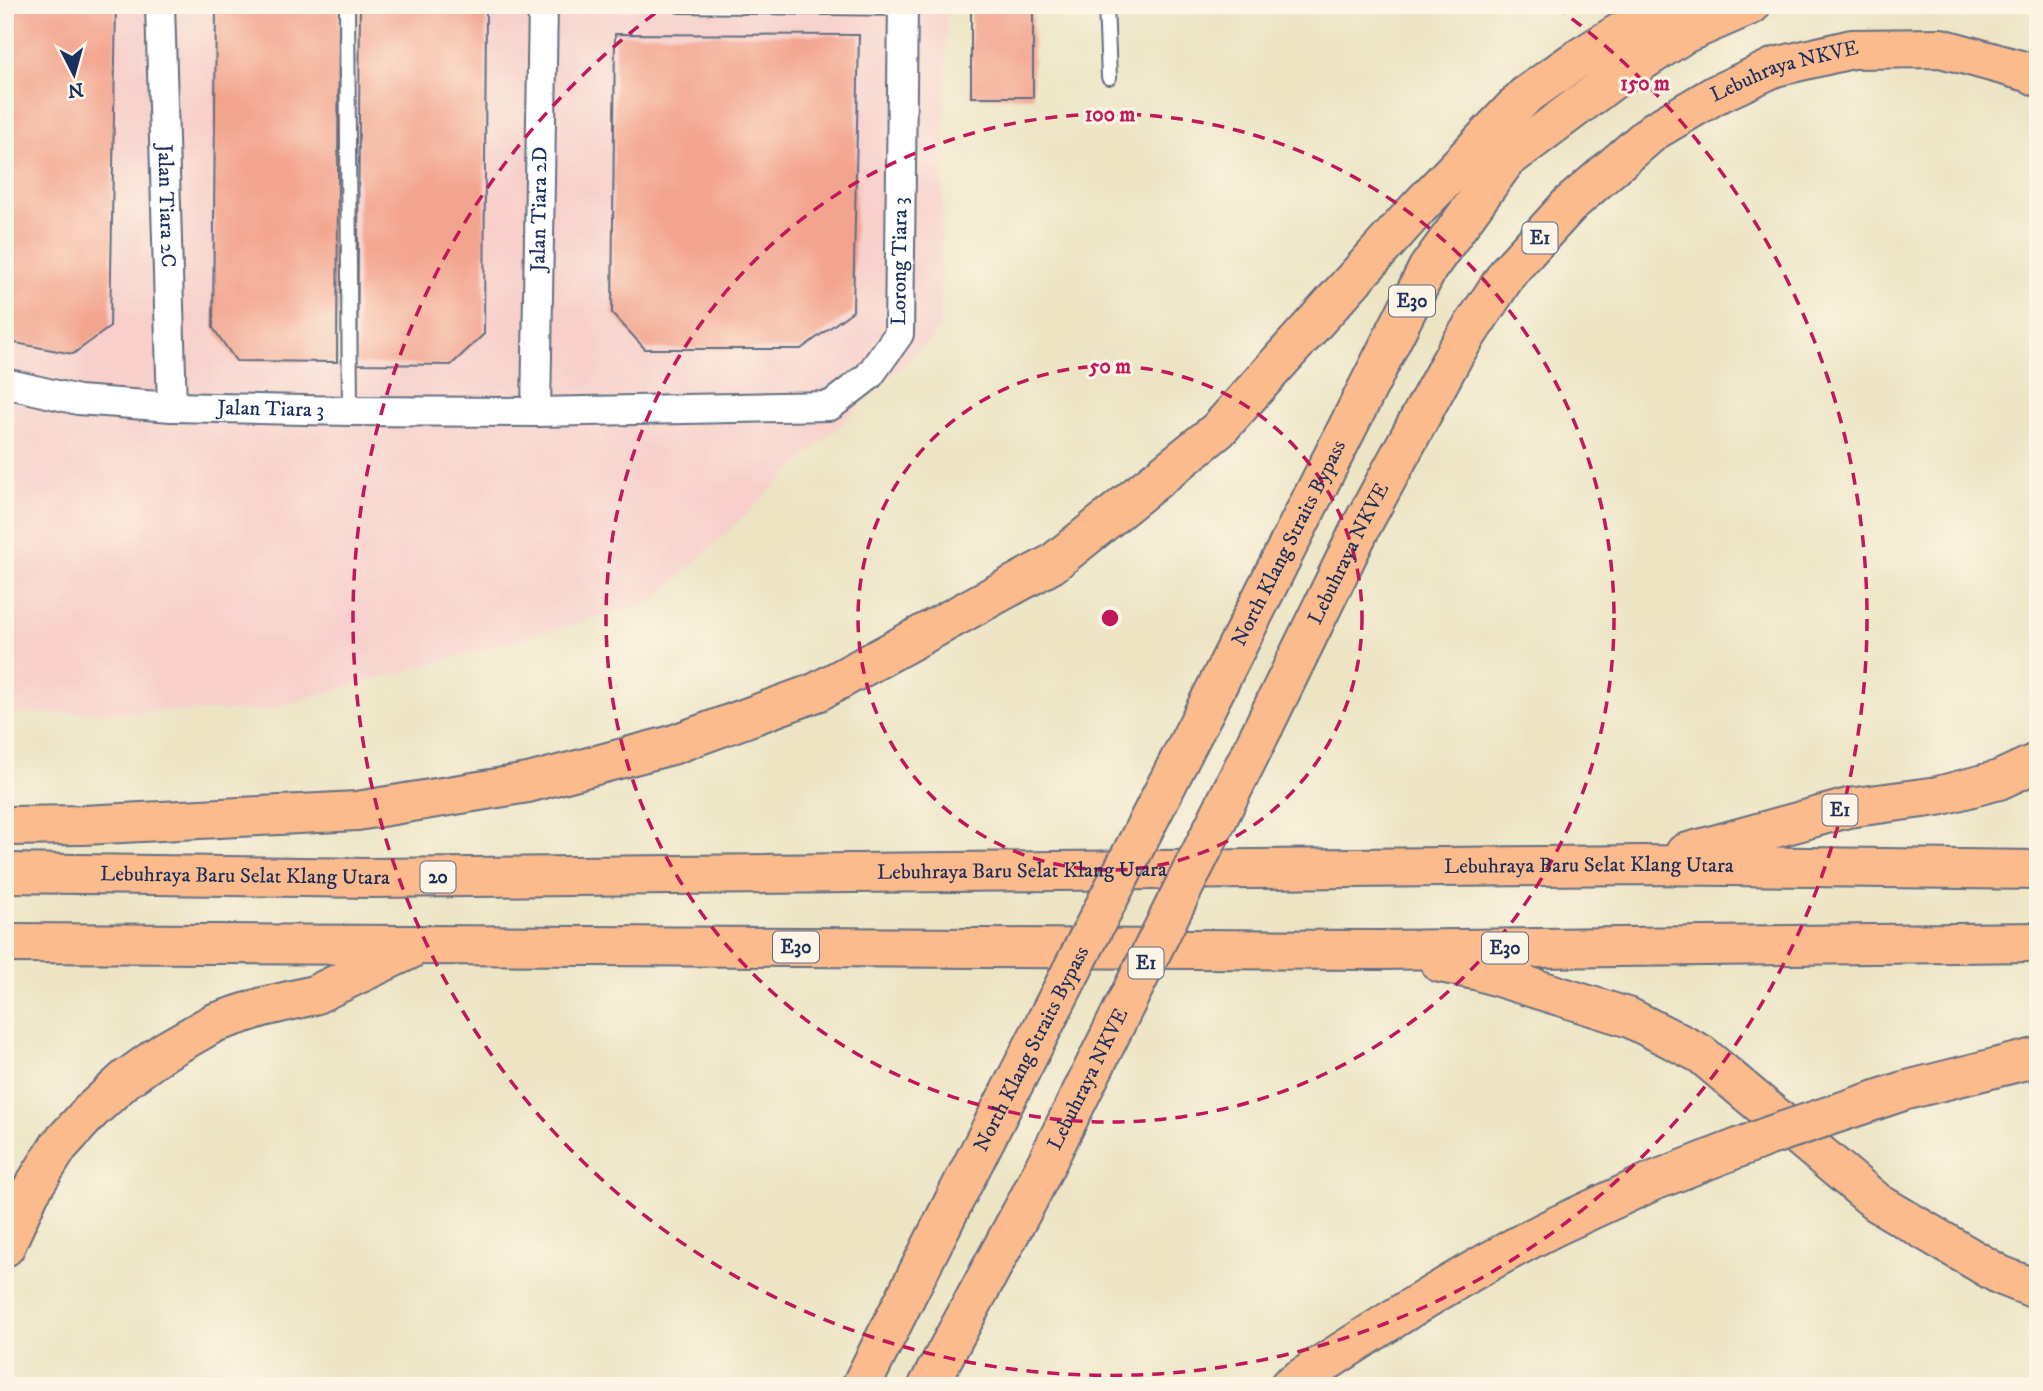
<svg xmlns="http://www.w3.org/2000/svg" width="2043" height="1391" font-family="'IM FELL DW Pica',serif">
<rect width="100%" height="100%" fill="#fcf5e5"/>
<filter id="ink" filterUnits="userSpaceOnUse"><feTurbulence type="fractalNoise" baseFrequency=".0143" numOctaves="2"/><feDisplacementMap in="SourceGraphic" scale="14" xChannelSelector="R" yChannelSelector="G"/><feConvolveMatrix kernelMatrix="1 2 1 2 8 2 1 2 1" color-interpolation-filters="sRGB"/></filter>
<filter id="wash" filterUnits="userSpaceOnUse"><feTurbulence type="fractalNoise" baseFrequency=".00686" numOctaves="4" result="noise"/><feDisplacementMap in="SourceGraphic" scale="28" xChannelSelector="R" yChannelSelector="G"/><feGaussianBlur stdDeviation="1.57" result="paint"/><feColorMatrix in="noise" values="0 0 0 0 0 0 0 0 0 0 0 0 0 0 0 0 0 1.4 0 .05"/><feComposite in="paint" operator="in"/></filter>
<g filter="url(#wash)">
<rect width="100%" height="100%" fill="#ece4c3"/>
<path fill="#f7d0cc" d="M5,5H947L940,330L653,602L265,710L5,714Z"/>
<g id="blocks">
<g fill="#f3a48e">
<path d="M7,5H116L110,327L73,354L5,341Z"/>
<path d="M216,5H339L337,362L236,361L213,328Z"/>
<path d="M360,5H486L484,334L451,365L357,364Z"/>
<rect x="971" y="5" width="62" height="92"/>
<path d="M615,34L859,35L853,311L801,349H645L612,313Z"/>
</g>
</g>
</g>
<g filter="url(#ink)">
<use href="#blocks" fill-opacity="0" stroke="#646e81" stroke-width="2"/>
<g fill="none" stroke-linecap="round" stroke-linejoin="round">
<defs>
<g id="lane">
<path d="M347,5L350,411"/>
<path d="M679,5L903,8"/>
<path d="M1106,5L1109,77"/>
</g>
<g id="street">
<path id="s1" d="M160,5L172,407"/>
<path id="s2" d="M5,383L78,400L172,407L350,411L536,412L830,406L869,376L899,334L903,5"/>
<path id="s3" d="M536,412L543,5"/>
</g>
<g id="highway">
<path id="s4" d="M1204,712L1428,268L1506,160L1610,82L1684,34L1751,5"/>
<path id="s5" d="M1264,726L1362,525L1455,353L1509,271L1570,204L1654,131L1715,95L1775,67L1852,49L1941,48L2031,73L2038,77"/>
<path d="M5,826L83,825L357,811L528,783L672,745L817,692L1052,564L1218,430L1419,207L1525,96L1576,60L1621,32L1672,5"/>
<path d="M1685,853L1848,808L1938,796L1999,780L2038,762"/>
<path id="s6" d="M5,873L371,878L1643,865L2038,870"/>
<path d="M5,943L1379,950L2038,942"/>
<path d="M1440,963L1479,971L1630,1018L1701,1054L1878,1203L2000,1275L2038,1290"/>
<path d="M1903,1091L2038,1057"/>
<path d="M5,1247L30,1192L59,1146L91,1111L126,1079L165,1051L214,1023L263,1007L314,995L409,950"/>
<path d="M861,1386L957,1195"/>
<path d="M928,1386L1028,1200"/>
<path d="M1289,1386C1375,1330 1462,1273 1554,1227C1586,1212 1619,1197 1651,1182"/>
</g>
</defs>
<use href="#lane" stroke="#646e81" stroke-width="18"/>
<use href="#street" stroke="#646e81" stroke-width="32"/>
<use href="#highway" stroke="#646e81" stroke-width="42"/>
<use href="#lane" stroke="#fff" stroke-width="14"/>
<use href="#street" stroke="#fff" stroke-width="28"/>
<use href="#highway" stroke="#fbbb8d" stroke-width="38"/>
<defs>
<g id="highway-bridge">
<path d="M1651,1182L1769,1136L1903,1091"/>
<path id="s7" d="M957,1195L1204,712"/>
<path id="s8" d="M1028,1200L1264,726"/>
</g>
</defs>
<use href="#highway-bridge" stroke="#646e81" stroke-width="42" stroke-linecap="butt"/>
<use href="#highway-bridge" stroke="#fbbb8d" stroke-width="38"/>
</g>
</g>
<g fill="none" stroke="#c2185b" stroke-width="3.5" stroke-dasharray="12 9">
<circle cx="1110" cy="618" r="252"/>
<circle cx="1110" cy="618" r="504"/>
<path d="M1555 6A757 757 0 1 1 665 6"/>
</g>
<g text-anchor="middle" dominant-baseline="central" stroke-width="6" stroke-linejoin="round" paint-order="stroke">
<g fill="#fcf5e5" stroke="#5e6a86" stroke-width="2">
<rect x="1522.5" y="222.5" width="35" height="31" rx="5"/>
<rect x="1389" y="285.5" width="46" height="31" rx="5"/>
<rect x="1822.5" y="794.5" width="35" height="31" rx="5"/>
<rect x="420.5" y="861.5" width="35" height="31" rx="5"/>
<rect x="773" y="931.5" width="46" height="31" rx="5"/>
<rect x="1482" y="932.5" width="46" height="31" rx="5"/>
<rect x="1128.5" y="947.5" width="35" height="31" rx="5"/>
</g>
<g font-size="19" font-weight="bold" fill="#1b2f5e">
<text x="1540" y="238">E1</text>
<text x="1412" y="301">E30</text>
<text x="1840" y="810">E1</text>
<text x="438" y="877">20</text>
<text x="796" y="947">E30</text>
<text x="1505" y="948">E30</text>
<text x="1146" y="963">E1</text>
</g>
<g font-size="21" fill="#1b2f5e" stroke="#fcf5e5">
<text stroke="none"><textPath href="#s5" startOffset="864">Lebuhraya NKVE</textPath></text>
<text stroke="none"><textPath href="#s1" startOffset="201">Jalan Tiara 2C</textPath></text>
<text stroke="none"><textPath href="#s3" startOffset="203">Jalan Tiara 2D</textPath></text>
<text stroke="none"><textPath href="#s2" startOffset="1001">Lorong Tiara 3</textPath></text>
<text stroke="none"><textPath href="#s2" startOffset="268">Jalan Tiara 3</textPath></text>
<text stroke="none"><textPath href="#s4" startOffset="189">North Klang Straits Bypass</textPath></text>
<text stroke="none"><textPath href="#s5" startOffset="192">Lebuhraya NKVE</textPath></text>
<text stroke="none"><textPath href="#s6" startOffset="1584">Lebuhraya Baru Selat Klang Utara</textPath></text>
<text stroke="none"><textPath href="#s6" startOffset="1017">Lebuhraya Baru Selat Klang Utara</textPath></text>
<text stroke="none"><textPath href="#s6" startOffset="240">Lebuhraya Baru Selat Klang Utara</textPath></text>
<text stroke="none"><textPath href="#s7" startOffset="164">North Klang Straits Bypass</textPath></text>
<text stroke="none"><textPath href="#s8" startOffset="135">Lebuhraya NKVE</textPath></text>
</g>
</g>
<circle cx="1110" cy="618" r="10" fill="#c2185b" stroke="#fcf5e5" stroke-width="3.5"/>
<g font-size="21" text-anchor="middle" font-weight="bold" fill="#c2185b" stroke="#fcf5e5" stroke-width="6" stroke-linejoin="round" paint-order="stroke">
<text x="1645" y="90">150 m</text>
<text x="1110" y="121">100 m</text>
<text x="1110" y="373">50 m</text>
</g>
<rect width="2043" height="1391" fill="none" stroke="#fcf5e5" stroke-width="28"/>
<g transform="translate(74 74) rotate(174)" stroke="#fcf5e5" stroke-width="5" paint-order="stroke">
<path d="M0-5L12 26L0 18L-12 26Z" fill="#1b2f5e"/>
<text y="-10" font-size="19" font-weight="bold" text-anchor="middle" fill="#1b2f5e">N</text>
</g>
</svg>
